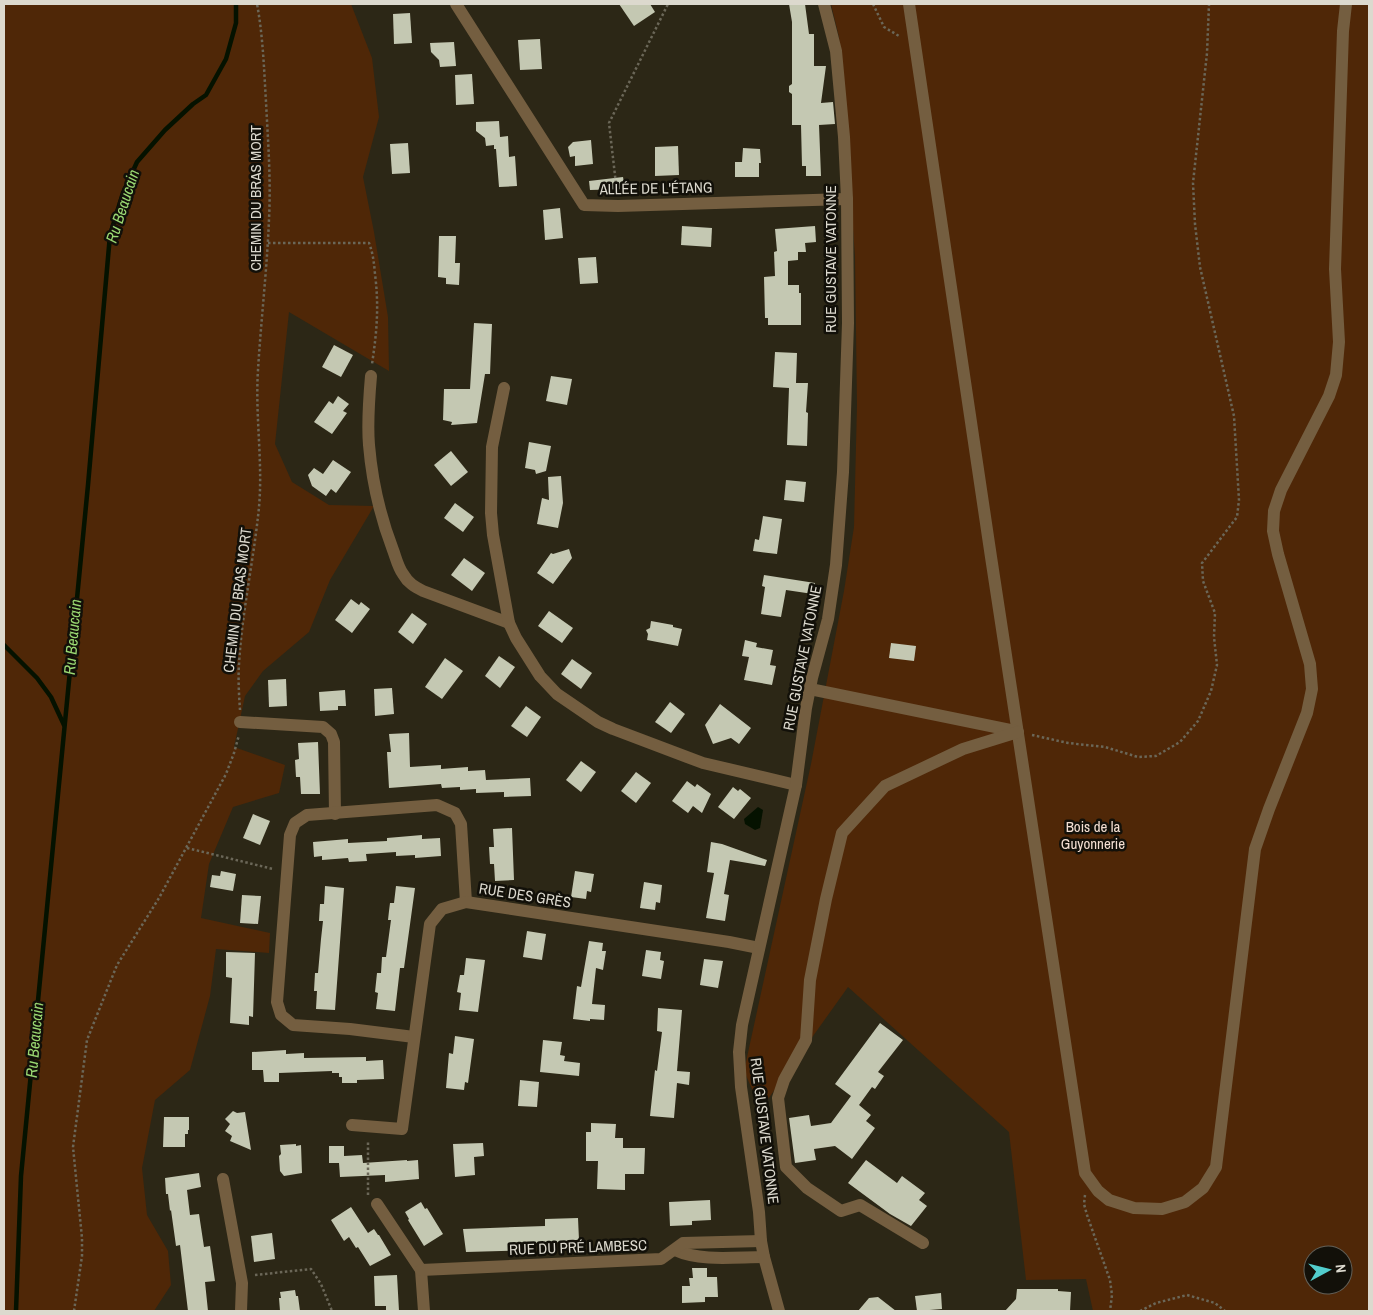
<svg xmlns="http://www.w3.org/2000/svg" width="1373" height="1315" font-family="'Archivo Narrow',sans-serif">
<rect width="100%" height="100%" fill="#2c2716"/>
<g fill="#4f2707" fill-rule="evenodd">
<path d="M4,4H351L372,58L379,117L363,177L374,232L388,317L389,371L289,312L275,444L292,482L329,505L374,506L330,580L309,632L263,671L245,696L234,747L285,765L279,793L233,807L209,864L201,918L270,933L269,953L216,949L210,996L190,1070L155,1100L142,1168L147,1215L168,1251L171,1285L154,1311H4Z"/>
<path d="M831,4H1369V1311H1093L1086,1279L1026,1280L1009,1132L848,987L761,1109L744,1071L811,764L844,591L854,527L857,405L855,256L839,37ZM1313,1255H1343V1285H1313Z"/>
</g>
<path fill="#051200" d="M758,807L763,810L760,828L755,830L745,824L744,819Z"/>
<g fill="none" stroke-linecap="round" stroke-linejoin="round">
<g stroke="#051200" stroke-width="4.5">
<path d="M4,645L37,678L51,697L64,725"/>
<path d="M16,1311L21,1176L88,485L110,235L123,193L137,162L165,130L193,104L206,95L226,59L236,23V4"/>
</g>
</g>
<g fill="#c4c8b2">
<path d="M619,4H650L655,12L634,26Z"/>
<path d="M789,4H805L809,34H814V66H826L821,103L833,102L835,124L819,125L821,176H806V166H802L801,125H792V94L789,92V86L792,84V22Z"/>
<path d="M410,13L412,43L394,44L393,14Z"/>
<path d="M540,39L542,69L520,70L518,40Z"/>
<path d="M454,42L456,66L440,67L439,60L431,52L430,43Z"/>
<path d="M472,74L474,104L456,105L455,75Z"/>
<path d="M499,121L500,137L508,136L509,157L515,156L517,186L499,187L496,149H494V145L486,146L485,138L476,131V122Z"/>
<path d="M591,140L593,164L575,166V156L570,157L568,147L573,142Z"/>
<path d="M408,143L410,173L392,174L390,144Z"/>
<path d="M678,146L679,175L655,176V147Z"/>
<path d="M743,148L760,149L761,163H759V177H735V162H742Z"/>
<path d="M623,177L625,189L590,190L589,181Z"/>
<path d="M560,208L563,238L545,240L543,210Z"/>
<path d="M682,226L712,228L711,247L681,245Z"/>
<path d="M815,226L816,242L805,243L806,252H798V260L788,261V285H799V293H801V325H768V318H765L764,277L775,276L774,252L777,251L775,229Z"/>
<path d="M439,236H456L455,263H460L459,285L446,284V278L438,277Z"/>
<path d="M596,257L598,283L580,284L578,258Z"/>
<path d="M474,323L492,324L490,374H485L477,423L451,425L452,422L443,420L444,389H470Z"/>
<path d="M334,345L353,355L341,377L322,367Z"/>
<path d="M775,352L797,353L796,383H808L806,412L808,413L807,446L787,445L789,388L773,387Z"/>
<path d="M551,376L572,379L567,405L546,401Z"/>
<path d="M338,396L349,404L343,411L347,413L332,434L314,422L329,401L333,404Z"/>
<path d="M529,442L551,446L546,471L536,474L535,470L525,468Z"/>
<path d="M451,451L468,472L451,486L434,465Z"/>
<path d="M333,460L351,472L336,493L331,489L326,496L312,486L308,475L314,468L323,474Z"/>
<path d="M561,476L563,503L558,528L537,524L542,498L549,500L548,477Z"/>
<path d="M786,480L806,482L804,502L784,500Z"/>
<path d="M455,503L474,517L463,532L444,518Z"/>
<path d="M763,516L782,519L777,554L753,551L755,539L759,540Z"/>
<path d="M569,549L572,558L553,584L537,573L551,553L553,554Z"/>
<path d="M464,558L485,573L472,591L451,575Z"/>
<path d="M764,575L815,583L813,594L786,590L781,617L761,614L765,587L762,586Z"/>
<path d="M351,599L359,605L361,602L370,609L352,633L335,620Z"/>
<path d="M549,611L573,628L562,643L538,626Z"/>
<path d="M412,613L427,624L413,644L398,632Z"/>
<path d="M651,621L673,625V627L682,629L678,646L647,640L648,634L646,630L650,628Z"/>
<path d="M745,640L757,643L756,647L773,650L770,665L776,666L772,685L744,680L749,657L742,656Z"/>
<path d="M891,643L916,646L914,661L889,658Z"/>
<path d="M499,656L515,667L500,688L485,676Z"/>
<path d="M445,658L463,671L442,699L425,687Z"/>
<path d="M572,659L592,673L581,689L561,674Z"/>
<path d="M286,679L287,706L269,707L268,680Z"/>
<path d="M392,688L394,714L375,716L374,689Z"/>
<path d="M345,690L346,706H338V710L320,711L319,692Z"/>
<path d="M670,702L685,714L671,733L655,722Z"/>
<path d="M720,704L751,728L739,744L731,738L713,744L705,725Z"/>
<path d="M526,706L541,717L527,737L511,726Z"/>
<path d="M409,733L410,767L441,765V769L468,767V771L485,770L486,780L530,778L531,796L504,797V792L476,793V789L460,790V787L442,788L441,784L389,788L387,752H391L389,734Z"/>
<path d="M318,742L320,794H301L300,777H296L295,760L299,759L298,743Z"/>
<path d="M581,761L596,772L581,792L566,780Z"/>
<path d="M636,772L651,783L636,803L621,791Z"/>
<path d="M687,781L695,787L697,784L711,794L702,813L693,806L688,813L672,801Z"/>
<path d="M733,787L738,791L740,789L751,798L734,819L718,807Z"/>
<path d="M253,814L270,821L260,845L243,838Z"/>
<path d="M512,828L514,880L495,881L494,864H490L489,847H494L493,829Z"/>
<path d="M422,835V839L440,838L441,856L415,858V855L396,856V852L366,854L367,861L349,862L348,858L322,860V856L314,857L313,842L348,839V843L387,841V838Z"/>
<path d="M711,842L722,844L767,860L765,866L730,860L724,894L729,895L725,921L706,918L714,873L707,872Z"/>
<path d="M221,871L236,874L233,891L210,887L212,875L220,876Z"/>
<path d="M575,871L594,874L591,892L587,891L586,899L571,897Z"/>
<path d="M644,882L662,885L660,903L656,902L655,910L640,908Z"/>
<path d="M325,886L344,888L335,1010L316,1009L317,991H314L315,973H318L321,939L323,921H319L320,904H324Z"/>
<path d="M396,886L415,888L404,968H400L395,1011L376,1009L378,993L375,992L377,973H381L382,957H386L391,920H388L389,911L390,903H394Z"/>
<path d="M242,895L261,896L258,924L240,923Z"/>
<path d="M527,931L546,934L542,960L523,957Z"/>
<path d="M589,941L603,943L602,951H606L603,970L596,968L592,1004L605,1005L604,1020L590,1019V1021L573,1019L577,986L581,987Z"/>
<path d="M646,950L661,952L660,960L664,961L661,979L642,976Z"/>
<path d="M226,952L255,953L253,1017L249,1016V1025L230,1023L232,978L226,977Z"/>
<path d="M466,958L485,960L478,1012L459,1010L461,993L457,992L460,975H464Z"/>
<path d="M704,959L723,961L718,988L700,985Z"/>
<path d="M658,1008L682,1010L677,1071L690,1072L689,1085L677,1083L674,1118L650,1116L655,1070L657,1071L662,1032L657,1031Z"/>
<path d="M880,1023L903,1040L878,1072L884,1076L875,1089L872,1087L859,1105L871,1115L866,1121L875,1128L852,1159L835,1146L814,1149L816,1160L795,1163L789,1118L809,1115L811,1126L831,1123L851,1096L835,1084Z"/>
<path d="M455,1036L474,1039L468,1083L465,1082L464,1090L446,1088L449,1053L453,1054Z"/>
<path d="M543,1040L562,1042L560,1055L565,1056L564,1061L580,1063L579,1076L540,1072Z"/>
<path d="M286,1050V1054L304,1053V1058L366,1057V1061L383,1060L384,1079L357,1080V1083H342V1077H339V1073H332V1071L279,1073V1082H264L263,1070H252V1052Z"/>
<path d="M520,1080L539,1082L537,1107L518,1106Z"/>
<path d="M233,1111L237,1113L245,1112L251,1150L230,1141L232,1136L225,1131L230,1124L225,1119Z"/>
<path d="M164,1117H189V1130H188V1134H185V1147H163Z"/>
<path d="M591,1123L616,1124L615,1138H623V1148H645L644,1174H625V1190L597,1189L598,1161H586V1132H591Z"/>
<path d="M483,1143L484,1156L474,1157L475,1175L455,1177L453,1144Z"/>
<path d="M296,1144V1146L301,1145L302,1173L284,1176L280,1171L279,1156L281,1154L280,1145Z"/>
<path d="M329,1146H344V1156L362,1155L363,1163L407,1160V1161L418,1160L419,1179L385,1182V1175L340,1177L339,1163H329Z"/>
<path d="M866,1160L897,1183L902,1176L925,1193L919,1200L927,1206L911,1226L890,1214L848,1183Z"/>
<path d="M199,1173L201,1187L187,1190L190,1215L199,1214L204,1247L210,1246L215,1281L205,1282L208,1311H188L180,1245L176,1246L171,1210L170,1211L168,1194H166L165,1178Z"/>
<path d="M710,1200L711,1220L692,1221V1225L670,1226L669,1202Z"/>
<path d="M421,1202L425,1209L427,1208L443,1234L424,1246L408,1220L409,1219L405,1212Z"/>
<path d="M351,1207L368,1233L374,1229L378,1235H379L391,1255L370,1266L358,1247L356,1248L349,1237L344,1241L331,1220Z"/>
<path d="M578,1218L579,1240H569V1242L532,1243V1250L466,1252L463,1229L545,1226V1219Z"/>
<path d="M272,1233L275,1259L254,1262L251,1236Z"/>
<path d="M692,1268H707V1277H717L718,1297H705V1302L682,1303V1286H690L689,1278H693Z"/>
<path d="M397,1275L399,1311H386V1306H375L374,1276Z"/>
<path d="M1017,1289H1058V1291L1071,1292L1070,1311H1005L1016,1299Z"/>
<path d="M295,1290L296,1296H298L300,1311H280L279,1298H281L280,1292Z"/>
<path d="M941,1293L942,1309L917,1311L915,1296Z"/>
<path d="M878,1297L896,1311H858L869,1298Z"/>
</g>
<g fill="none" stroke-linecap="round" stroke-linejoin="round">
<g stroke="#6b6758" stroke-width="2.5" stroke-dasharray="2.5 2.5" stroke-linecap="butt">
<path d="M873,4L884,27L899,36"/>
<path d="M617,193L609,123L668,4"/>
<path d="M268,243H369C373,253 374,263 375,274C379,306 377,331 372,364"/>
<path d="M240,710C239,695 238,679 239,664C242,611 254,559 259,507C263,461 255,416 258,370C261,320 267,270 269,219C271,180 268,141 266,102C264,69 263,36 257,4"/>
<path d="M1032,735L1068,743L1105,747L1138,757L1156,756L1180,742L1198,721L1211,691L1217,665L1214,637L1215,613L1203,581L1202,563L1237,517L1239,500L1234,416L1200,267L1195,224L1193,183L1207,53L1209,4"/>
<path d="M187,848L273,869"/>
<path d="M368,1195V1140"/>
<path d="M1085,1195L1084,1204L1087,1215L1110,1280L1112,1295L1110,1311"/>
<path d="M255,1275L311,1269L321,1284L332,1311"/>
<path d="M74,1311L82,1256V1238L73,1147L87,1040L117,965L159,898L226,774L234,753L239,735"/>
<path d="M1140,1311L1156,1303L1187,1295L1215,1303L1225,1311"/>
</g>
<g stroke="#745e40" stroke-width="12">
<path d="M456,4L584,205L618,206L847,199"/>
<path d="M909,4L991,557L1085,1173L1098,1191L1109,1200L1134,1208L1162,1209L1185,1202L1203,1188L1216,1167L1255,849L1269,809L1307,713L1312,689L1310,664L1278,554L1273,531L1274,511L1281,490L1329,396L1336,375L1339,342L1335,269L1343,31L1346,4"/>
<path d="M371,376C369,399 367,422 369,445C372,481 380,516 393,550C396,558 398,567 403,574C408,583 415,587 423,591L509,623"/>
<path d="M504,388L492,447L491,513L493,535L509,623L516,638L540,676L557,694L598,722L613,729L703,763L796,785"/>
<path d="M810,689L1015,731"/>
<path d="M240,722L323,727L331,734L334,742L335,814"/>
<path d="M414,1037L350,1029L293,1025L281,1015L277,1002L290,835L295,823L307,815L437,805L455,813L461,824L466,902"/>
<path d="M352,1125L402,1129L430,924L442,909L466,902L729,942L759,948"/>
<path d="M223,1179L242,1283L241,1311"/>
<path d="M377,1204L421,1270L424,1311"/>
<path d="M923,1243L860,1205L841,1211L807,1188L786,1167L778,1098L784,1080L806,1040L810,980L826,899L842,833L885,786L963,749L1018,732"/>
<path d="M675,1250C701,1262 736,1257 764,1257"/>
<path d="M421,1270L661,1259L683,1243L761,1241"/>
<path d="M779,1311L764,1257L761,1241L759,1212L741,1087L739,1052L742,1025L796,785L806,708L812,678L828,619L836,565L843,472L848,323L847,199L844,137L836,51L824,4"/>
</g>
</g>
<g text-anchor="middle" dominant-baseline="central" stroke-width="5" stroke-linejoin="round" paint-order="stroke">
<g font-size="15" fill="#dcd9ce" stroke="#121009">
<text transform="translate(656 188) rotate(-1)">ALLÉE DE L'ÉTANG</text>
<text transform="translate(255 198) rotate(-90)">CHEMIN DU BRAS MORT</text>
<text transform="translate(830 259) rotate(-90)">RUE GUSTAVE VATONNE</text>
<text transform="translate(237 600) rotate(-83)">CHEMIN DU BRAS MORT</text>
<text transform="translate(802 658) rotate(-79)">RUE GUSTAVE VATONNE</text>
<text transform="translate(525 895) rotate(9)">RUE DES GRÈS</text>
<text transform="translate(765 1131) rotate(83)">RUE GUSTAVE VATONNE</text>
<text transform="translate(578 1247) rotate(-2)">RUE DU PRÉ LAMBESC</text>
</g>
<g font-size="15" fill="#f4dfd2" stroke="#121009">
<text x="1093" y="826">Bois de la<tspan x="1093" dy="17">Guyonnerie</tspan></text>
</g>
<g font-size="16" font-style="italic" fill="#9ad872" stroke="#121009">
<text transform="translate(122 206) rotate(-72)">Ru Beaucain</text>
<text transform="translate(72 637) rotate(-85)">Ru Beaucain</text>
<text transform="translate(34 1040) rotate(-85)">Ru Beaucain</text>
</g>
</g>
<rect width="1373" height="1315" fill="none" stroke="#dcd9ce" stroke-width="10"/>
<g transform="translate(1328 1270) rotate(83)"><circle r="24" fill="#121009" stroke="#636058"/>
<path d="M0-4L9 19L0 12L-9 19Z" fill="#52cdcc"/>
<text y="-8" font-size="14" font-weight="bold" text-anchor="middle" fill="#dcd9ce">N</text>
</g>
</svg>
